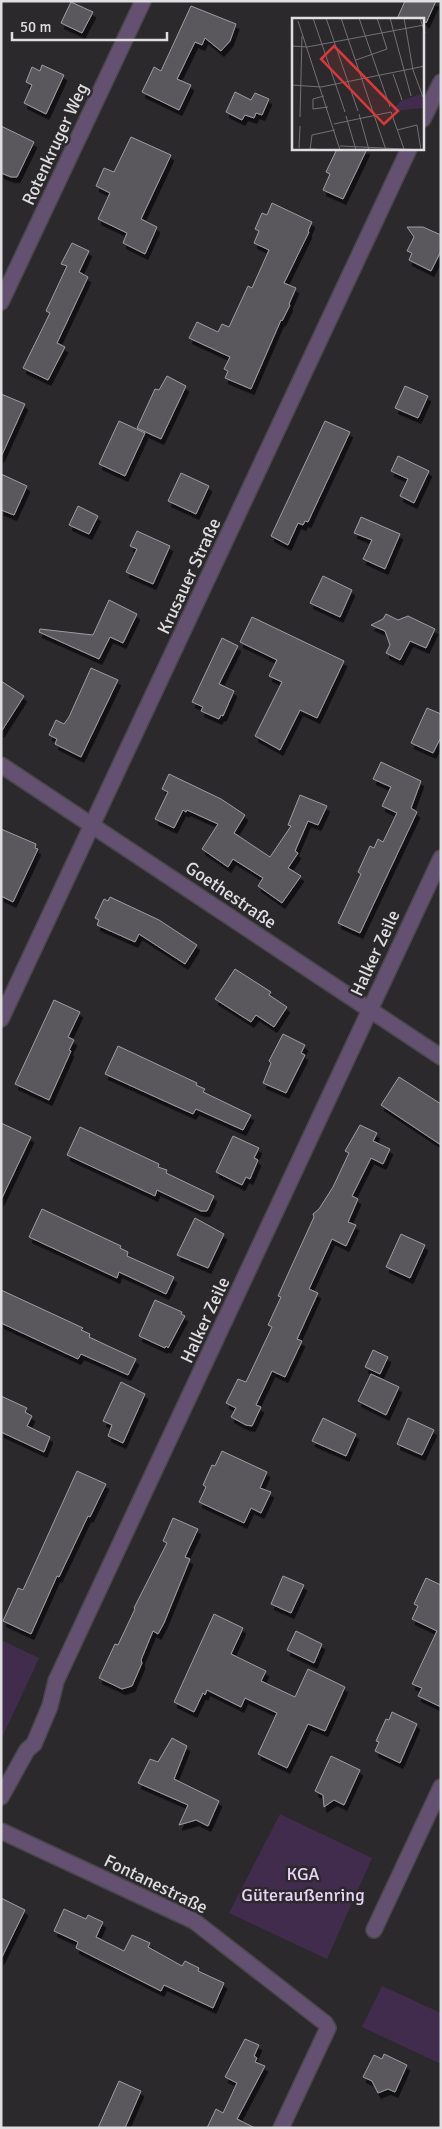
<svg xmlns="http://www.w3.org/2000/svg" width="442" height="2129" font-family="Signika,sans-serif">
<defs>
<filter id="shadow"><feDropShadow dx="3" dy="5.5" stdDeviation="0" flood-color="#0009"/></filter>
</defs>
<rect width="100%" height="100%" fill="#2b292c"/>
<g fill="#412c4e">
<path d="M1,1640L39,1658L1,1740Z"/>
<path d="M280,1814L372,1858L327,1959L229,1913Z"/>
<path d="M382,1986L441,2013V2064L362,2027Z"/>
</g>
<g fill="#5a585c" stroke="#9f9da1" filter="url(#shadow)">
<path d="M405,1H436L426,23L423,19H397Z"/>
<path d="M71,2L93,12L82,33L61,23Z"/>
<path d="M191,6L236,24L230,41L221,51L205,38L202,45L195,42L177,79L191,85L179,110L142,92L154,67L161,71Z"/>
<path d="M42,65L64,75L46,114L24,103L32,85L26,82L32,67L40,71Z"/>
<path d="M235,92L251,100L255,93L269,99L262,115L256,113L254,118L245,115L242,120L226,112Z"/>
<path d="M1,126L34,142L17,177H11L1,173Z"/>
<path d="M131,137L171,155L141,219L157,227L145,254L123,243L127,233L98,219L110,193L96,186L104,168L114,172Z"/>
<path d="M337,149H367L343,199L323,190L330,174L326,172Z"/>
<path d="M272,203L312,222L308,231L309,232L284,283L296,288L289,304L290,305L282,321L281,320L251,389L225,378L228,371L224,369L230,357L189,338L197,322L218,332L222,324L229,327L248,286L252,288L269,250L254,243L259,231L255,229L262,213L267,215Z"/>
<path d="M407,227H423L441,235V251L431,271L409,260L412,253L407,251L414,237Z"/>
<path d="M72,243L89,251L79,272L88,277L57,343L65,347L48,380L23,368L50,313L46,311L67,266L61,264Z"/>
<path d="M167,376L186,386L161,439L137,428L155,389L159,390Z"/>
<path d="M405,386L428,396L418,418L395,408Z"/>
<path d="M1,394L25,404L1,457Z"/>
<path d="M119,421L145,433L125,476L99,464Z"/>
<path d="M325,421L350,432L308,522L305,521L303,525L298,523L288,545L271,536Z"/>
<path d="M398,456L429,471L414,503L400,496L408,479L391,471Z"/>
<path d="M181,473L209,486L196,514L168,501Z"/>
<path d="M1,474L27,486L14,515L1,510Z"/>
<path d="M78,506L98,516L89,534L69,525Z"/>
<path d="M361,517L400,534L385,569L363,559L372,540L354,533Z"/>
<path d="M137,531L170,546L153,584L126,572L137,549L130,546Z"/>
<path d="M323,576L352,590L340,617L310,603Z"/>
<path d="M109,600L137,614L123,643L110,637L99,659L39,632L40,629L93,635Z"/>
<path d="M386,614L398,620L408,616L435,629L426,648L410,641L400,660L386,653L390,645L385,631L371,625L383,619Z"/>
<path d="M252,617L344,661L317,718L300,710L280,750L255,736L282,682L269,676L277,660L240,642Z"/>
<path d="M222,638L238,646L219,684L234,691L223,716L221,715L219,719L201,711L203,707L192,702Z"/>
<path d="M91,668L118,680L81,757L55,744L57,739L49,735L56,720L64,724L69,717Z"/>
<path d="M1,681L24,696L1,732Z"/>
<path d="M427,708L441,714V737L433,753L411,743Z"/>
<path d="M381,762L421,781L411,808L417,812L360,933L338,923L361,874L358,872L370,846L374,848L378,839L383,842L397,813L382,806L391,787L373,779Z"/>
<path d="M169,774L221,799L245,815L234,833L270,857L291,826L288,825L300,795L327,806L318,825L308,821L295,851L298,853L288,868L301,876L282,903L258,886L263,878L233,859L228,867L202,849L218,824L187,810L186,812L183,810L174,828L155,819L168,792L162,789Z"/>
<path d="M1,829L36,844L35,848L38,849L13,902L1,896Z"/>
<path d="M110,897L159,920L197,945L185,964L139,934L135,942L97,925L99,920L95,918L104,899L108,901Z"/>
<path d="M235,969L271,992L269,995L287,1007L274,1027L256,1015L251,1022L215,999Z"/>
<path d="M54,1000L80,1012L68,1037L74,1040L69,1050L71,1051L49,1100L15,1084Z"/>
<path d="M283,1034L305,1045L301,1053L305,1055L286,1093L263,1083L271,1063L269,1061Z"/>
<path d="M118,1046L197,1083L196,1085L205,1089L203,1092L251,1115L243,1130L196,1109L193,1114L105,1074Z"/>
<path d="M399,1077L441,1104V1145L381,1105Z"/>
<path d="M1,1123L31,1137L1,1200Z"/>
<path d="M360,1125L377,1133L373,1141L390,1149L383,1164L371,1158L352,1196L358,1199L348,1222L356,1225L346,1246L332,1239L309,1289L318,1293L297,1339L302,1341L285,1377L272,1371L256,1405L261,1407L252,1426L246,1425L231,1417L236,1408L226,1403L238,1379L246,1382L272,1327L268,1325L281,1297L278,1296L314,1217L313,1214L319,1209L333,1187L349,1153L345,1151Z"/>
<path d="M80,1127L159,1164L158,1167L167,1170L166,1173L214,1196L207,1211H201L157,1190L155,1196L67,1155Z"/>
<path d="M233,1136L259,1148L254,1158L258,1160L250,1179L246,1177L242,1185L216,1172Z"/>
<path d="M42,1209L121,1246L120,1248L128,1252L127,1256L174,1277L166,1294L119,1272L117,1278L29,1237Z"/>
<path d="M195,1218L224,1234L208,1268L177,1255Z"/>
<path d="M401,1234L425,1245L410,1278L386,1267Z"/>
<path d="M1,1290L83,1328L81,1330L90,1334L89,1337L136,1359L128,1375L81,1354L78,1359L1,1323Z"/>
<path d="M155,1300L182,1312L181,1314L185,1316L168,1348L166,1346L165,1348L139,1336Z"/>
<path d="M373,1350L388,1357L380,1374L365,1367Z"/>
<path d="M371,1374L399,1387L386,1415L358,1401Z"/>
<path d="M121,1382L145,1394L123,1443L108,1436L112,1425L103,1421Z"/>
<path d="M1,1396L27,1408L25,1412L32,1416L27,1426L50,1437L44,1452L1,1432Z"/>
<path d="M323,1418L356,1434L346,1456L312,1441Z"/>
<path d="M408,1418L434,1430L422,1455L397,1444Z"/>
<path d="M222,1451L267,1472L260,1488L271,1492L261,1513L251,1508L244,1523L199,1502L206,1487L203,1485L212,1465L215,1466Z"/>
<path d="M77,1471L106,1484L90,1517L88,1516L59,1577L57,1576L31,1634L3,1621L18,1588L23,1590Z"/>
<path d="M173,1518L198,1529L185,1557L190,1559L164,1623L158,1634L153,1631L141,1660L142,1663L132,1686L122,1689L99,1678L115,1644L118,1645L135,1609L134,1608L167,1543L163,1541Z"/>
<path d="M283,1576L304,1585L291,1613L271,1604Z"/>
<path d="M426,1578L441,1585V1707L418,1696L422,1688L412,1684L437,1631L412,1619L418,1606L414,1604Z"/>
<path d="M214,1614L243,1628L231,1654L266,1671L261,1681L295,1697L308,1669L345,1687L325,1731L308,1724L287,1768L258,1754L277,1713L245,1698L241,1707L207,1690L205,1695L203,1693L194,1712L174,1702Z"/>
<path d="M296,1631L322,1644L314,1663L287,1650Z"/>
<path d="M392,1712L417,1724L400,1763L375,1751L379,1742L376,1741L386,1719L389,1720Z"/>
<path d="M172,1738L187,1746L174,1779L219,1801L208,1826L196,1820L179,1825L188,1805L138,1783L150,1759L158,1762Z"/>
<path d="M331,1756L360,1770L344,1805L334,1800L324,1807L323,1795L315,1791Z"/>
<path d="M1,1898L25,1910L1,1959Z"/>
<path d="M64,1909L86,1919L88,1915L103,1922L96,1937L124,1951L132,1935L150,1943L148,1947L182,1966L185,1961L199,1968L198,1971L224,1983L213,2008L164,1985L161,1991L76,1948L78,1942L54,1931Z"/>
<path d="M245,2039L259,2045L254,2056L257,2058L255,2062L265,2066L237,2119L255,2128H207L216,2109L223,2113L237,2083L225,2077Z"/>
<path d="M384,2054L407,2065L395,2092L388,2089L378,2093L372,2081L363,2077L374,2055L382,2059Z"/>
<path d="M119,2081L141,2091L125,2128H98Z"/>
</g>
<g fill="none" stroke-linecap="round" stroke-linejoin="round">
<defs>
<g id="minor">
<path d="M423,119L441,82"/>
<path d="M1,302L143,1"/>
<path d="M1,765L441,1057"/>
<path d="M1,1019L409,149"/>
<path d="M1,1797L27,1750L34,1744L50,1706L56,1681L441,858"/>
<path d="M1,1831L194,1921L325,2023L328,2028L281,2128"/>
<path d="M374,1930L441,1787"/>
</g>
</defs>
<use href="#minor" stroke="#484649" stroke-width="18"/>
<use href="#minor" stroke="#645071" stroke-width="15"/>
</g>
<g text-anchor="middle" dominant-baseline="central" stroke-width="5" stroke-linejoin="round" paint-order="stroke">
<g font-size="18" fill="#dfdee0" stroke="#2b292c">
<text transform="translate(55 144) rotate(-65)">Rotenkruger Weg</text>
<text transform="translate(189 576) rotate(-65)">Krusauer Straße</text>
<text transform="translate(231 895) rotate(34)">Goethestraße</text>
<text transform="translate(375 953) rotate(-65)">Halker Zeile</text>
<text transform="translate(205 1320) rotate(-65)">Halker Zeile</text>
<text transform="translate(156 1884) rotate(26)">Fontanestraße</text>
</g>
<g font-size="18" fill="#ead2fa" stroke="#2b292c">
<text x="303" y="1874">KGA<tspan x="303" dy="21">Güteraußenring</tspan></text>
</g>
</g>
<g transform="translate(292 18)">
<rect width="132" height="132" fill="#2b292c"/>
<path d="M129,76L132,80V90L100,93L109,83Z" fill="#412c4e"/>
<path fill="none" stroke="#737174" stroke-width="1" d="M21,0L53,94M34,0L66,93M49,0L94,132M67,0L98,89M98,0L119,78M112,0L121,52L131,79M128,0L133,15M6,3L48,132M0,28L15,29L132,7M64,42L95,31L85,0M101,56L110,82M0,67L29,69L133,48M32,78L21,81V91L36,89M67,96L77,132M54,98L64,132M8,99L10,18M42,106L99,94L112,131M105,112L125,107L129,132M48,128L133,132M7,130L8,108M19,131L35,132M18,132L20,117L43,112"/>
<path fill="#d73a3a" fill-opacity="0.15" stroke="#d73a3a" stroke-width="2.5" d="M42,28L106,93L92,106L29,41Z"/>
<rect width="132" height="132" fill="none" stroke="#dfdee0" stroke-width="2.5"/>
</g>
<rect width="442" height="2129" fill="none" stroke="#dfdee0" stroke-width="5"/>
<path d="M12 32v8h155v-8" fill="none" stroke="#dfdee0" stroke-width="2.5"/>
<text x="20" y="32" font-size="15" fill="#dfdee0" stroke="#2b292c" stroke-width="4" paint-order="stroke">50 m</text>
</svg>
